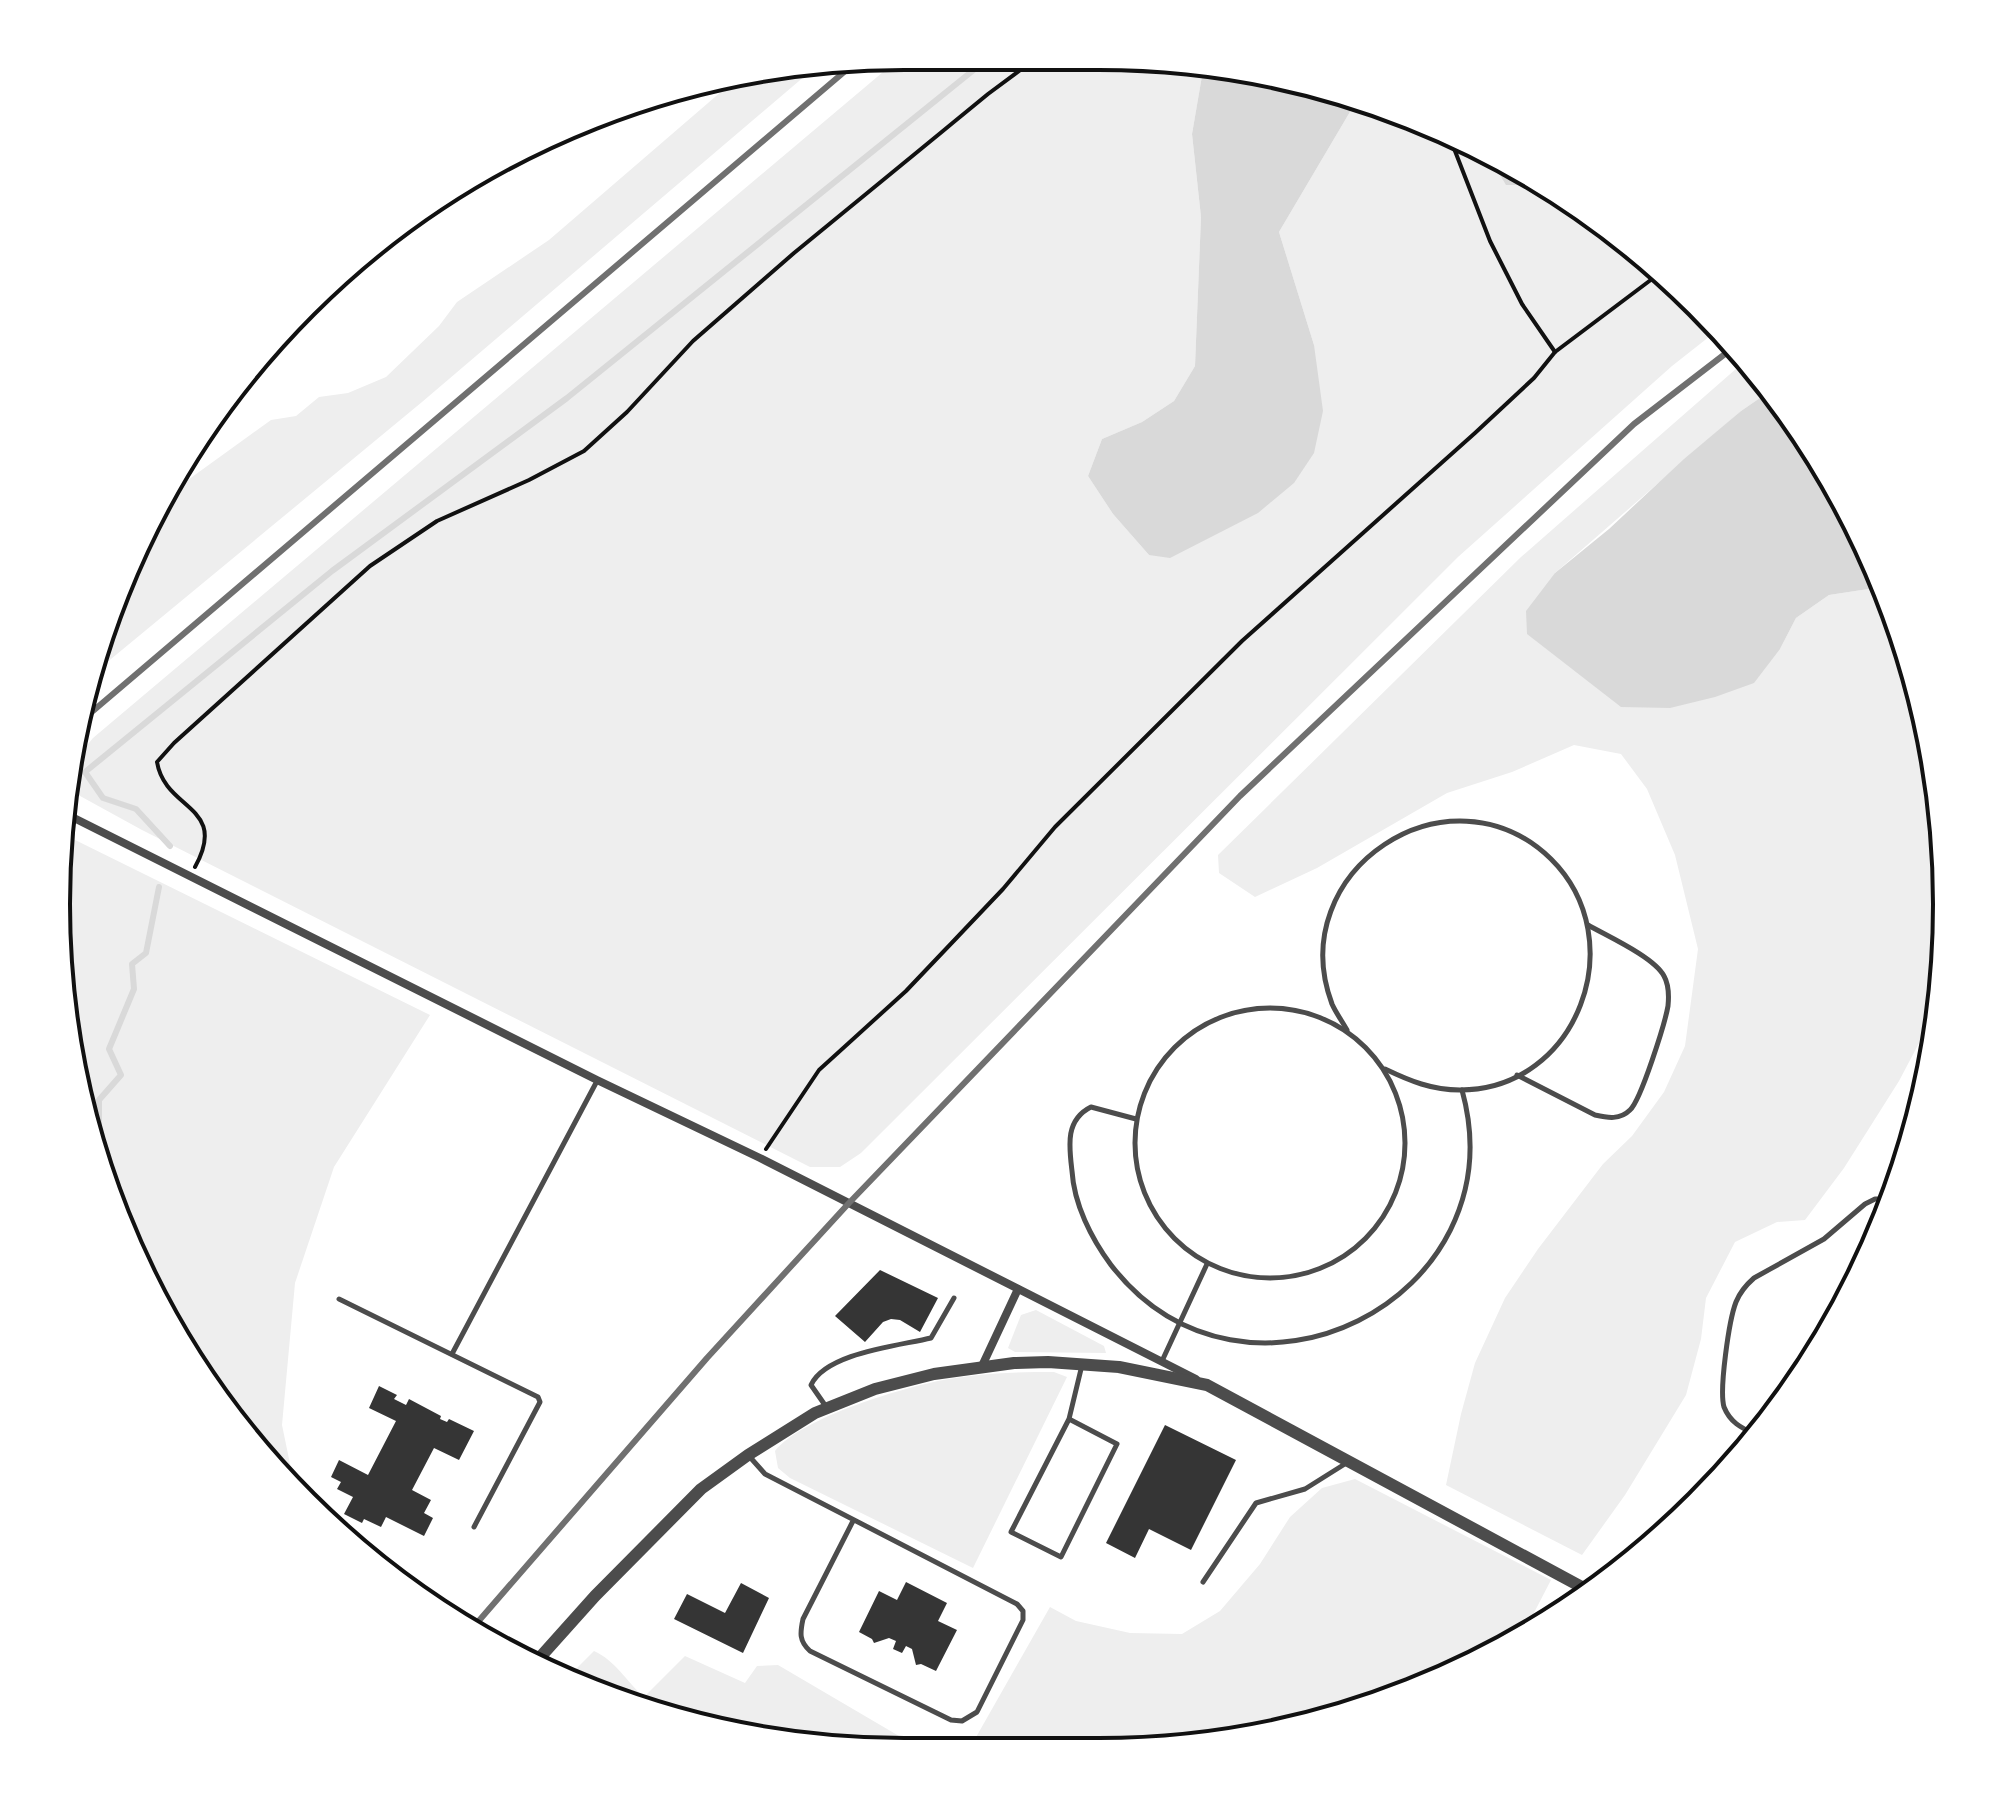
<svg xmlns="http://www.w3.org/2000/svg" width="2003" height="1808" font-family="Figtree,sans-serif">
<rect width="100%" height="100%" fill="#fff"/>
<g fill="#eee">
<path d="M902,56L1203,70L1192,134L1201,217L1195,366L1174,401L1142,422L1102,439L1088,476L1113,514L1149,555L1314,345L1279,232L1357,100L1424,121L1488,155L1507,185H1522L1529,177L1570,199L1698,304L1719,329L1672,366L1458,557L861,1153L840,1167H810L142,830L71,791L75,760L93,738Z"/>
<path d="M819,64L422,402L88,678L144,529L163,498L271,420L296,416L319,397L348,393L386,377L439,326L457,302L549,240L744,72Z"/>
<path d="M1745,361L1770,391L1741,411L1555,573L1780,649L1796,618L1829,595L1875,588L1889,601L1931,738L1947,904L1937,1002L1928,1026L1899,1081L1844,1168L1805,1220L1777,1222L1735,1242L1706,1298L1701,1339L1686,1395L1625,1495L1582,1555L1446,1485L1461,1414L1475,1363L1505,1298L1538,1249L1603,1164L1632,1136L1664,1092L1685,1046L1698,949L1675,855L1647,789L1621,754L1574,745L1512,772L1447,793L1317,868L1255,897L1219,873L1218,855L1521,557Z"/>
<path d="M65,835L430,1015L334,1167L295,1283L282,1425L295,1488L231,1420L143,1279L72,1070L56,904Z"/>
<path d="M1036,1310L1104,1346L1106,1353L1015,1352L1008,1348L1021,1315Z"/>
<path d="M1054,1372L1067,1377L973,1568L790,1478L778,1468L775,1451C802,1417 907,1386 949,1379C984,1373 1019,1372 1054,1372Z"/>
<path d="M1355,1479L1551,1580L1523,1634L1424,1687L1265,1736L1099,1752L965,1749L971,1746L1050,1607L1076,1621L1130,1633L1182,1634L1220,1611L1260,1564L1290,1517L1322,1488Z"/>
<path d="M594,1651C616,1661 626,1681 644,1697L685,1656L745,1683L757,1666L778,1665L899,1736L928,1748L794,1745L632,1707L567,1678Z"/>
</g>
<g fill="#d9d9d9">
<path d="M1203,70L1265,72L1357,100L1279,232L1314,345L1323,411L1314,453L1294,483L1258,513L1170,558L1149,555L1113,514L1088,476L1102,439L1142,422L1174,401L1195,366L1201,217L1192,134Z"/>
<path d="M1488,155L1529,177L1522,185H1506Z"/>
<path d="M1770,391L1804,433L1882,579L1889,601L1875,588L1829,595L1796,618L1780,649L1754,683L1715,697L1670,708L1621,707L1527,634L1526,611L1555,573L1609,529L1684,459L1741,411Z"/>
</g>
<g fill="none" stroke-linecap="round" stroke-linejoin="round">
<g stroke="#d9d9d9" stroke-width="6">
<path d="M170,846L136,809L103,798L85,772L332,571L567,398L986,60"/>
<path d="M96,1138L99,1135V1100L121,1075L109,1049L134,989L132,964L146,953L159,887"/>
</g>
</g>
<g fill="#353535">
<path d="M880,1270L938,1298L920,1332L900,1320L891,1319L883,1322L865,1342L835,1316Z"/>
<path d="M379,1386L397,1395L394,1399L406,1405L409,1399L441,1416L440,1419L447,1422L449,1419L474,1431L459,1460L434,1448L412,1490L431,1500L424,1513L433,1518L424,1536L386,1517L381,1527L364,1519L362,1523L344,1514L353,1497L337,1489L341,1482L331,1477L339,1460L368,1475L396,1421L369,1408Z"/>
<path d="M1165,1425L1236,1460L1191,1550L1149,1529L1135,1558L1106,1543Z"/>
<path d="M906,1582L947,1603L938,1621L957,1630L936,1671L921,1664L916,1665L912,1649L906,1646L902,1653L893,1649L896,1641L889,1638L874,1643L872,1639L859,1632L879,1591L897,1600Z"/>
<path d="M741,1583L769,1598L743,1653L674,1619L687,1594L725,1613Z"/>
</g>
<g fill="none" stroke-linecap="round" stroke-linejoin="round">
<g stroke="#111" stroke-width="4">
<path d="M1448,133L1490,241L1522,304L1555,352"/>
<path d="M195,867C229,805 165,811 157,762L174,743L370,566L437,521L529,480L584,451L627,412L693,341L794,253L988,94L1031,62"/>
<path d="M766,1149L819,1070L906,991L1003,889L1055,827L1242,641L1475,433L1534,378L1555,352L1660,273"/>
</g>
<g stroke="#4c4c4c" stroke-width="5">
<circle cx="1270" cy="1143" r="135"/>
<path d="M1347,1030C1342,1021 1336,1013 1332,1004C1282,871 1449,760 1551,859C1633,940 1578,1090 1460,1090C1432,1090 1410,1081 1385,1069"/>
<path d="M1517,1075L1595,1115C1608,1118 1620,1120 1630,1110C1641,1100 1665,1023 1668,1006C1669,996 1669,985 1664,976C1654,957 1607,936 1588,925"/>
<path d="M1136,1119L1091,1107C1065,1120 1069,1146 1072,1171C1074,1204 1091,1238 1111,1265C1244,1437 1520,1300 1462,1090"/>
<path d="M339,1299L538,1397L540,1402L474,1527"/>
<path d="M452,1354L597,1081"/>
<path d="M1162,1361L1207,1264"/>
<path d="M827,1408L811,1385C826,1353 898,1346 931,1338L954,1298"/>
<path d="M1069,1419L1117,1444L1061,1557L1011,1532L1069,1419L1082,1365"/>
<path d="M1755,1434C1741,1428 1730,1422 1724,1407C1719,1390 1729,1320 1736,1302C1740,1292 1746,1285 1754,1278L1824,1239L1865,1204L1875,1199H1891"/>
<path d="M749,1456L765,1474L1017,1604L1023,1611V1620L977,1712L962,1721L951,1720L810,1651C799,1641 800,1633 803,1619L853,1521"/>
<path d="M1203,1582L1256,1503L1305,1489L1348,1462"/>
</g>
<g stroke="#4c4c4c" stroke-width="8">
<path d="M68,815L597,1080L760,1158L1196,1379"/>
<path d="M982,1366L1018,1289"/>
</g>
<path stroke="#4c4c4c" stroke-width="12" d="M535,1663L595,1596L701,1489L748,1455L815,1413L875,1389L934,1374L1014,1363L1048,1362L1119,1367L1207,1385L1591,1592"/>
<g stroke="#707070" stroke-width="6">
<path d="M80,722L857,61"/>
<path d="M470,1631L707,1358L849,1203L1240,796L1634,424L1734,347"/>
</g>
</g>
<path d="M0 0H2003V1808H0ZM904 70H1099A834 834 0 0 1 1933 904V904A834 834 0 0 1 1099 1738H904A834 834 0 0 1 70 904V904A834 834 0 0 1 904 70Z" fill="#fff" fill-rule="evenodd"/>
<path fill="none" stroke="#111" stroke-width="4" d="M904 70H1099A834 834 0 0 1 1933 904V904A834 834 0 0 1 1099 1738H904A834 834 0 0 1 70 904V904A834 834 0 0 1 904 70Z"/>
</svg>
